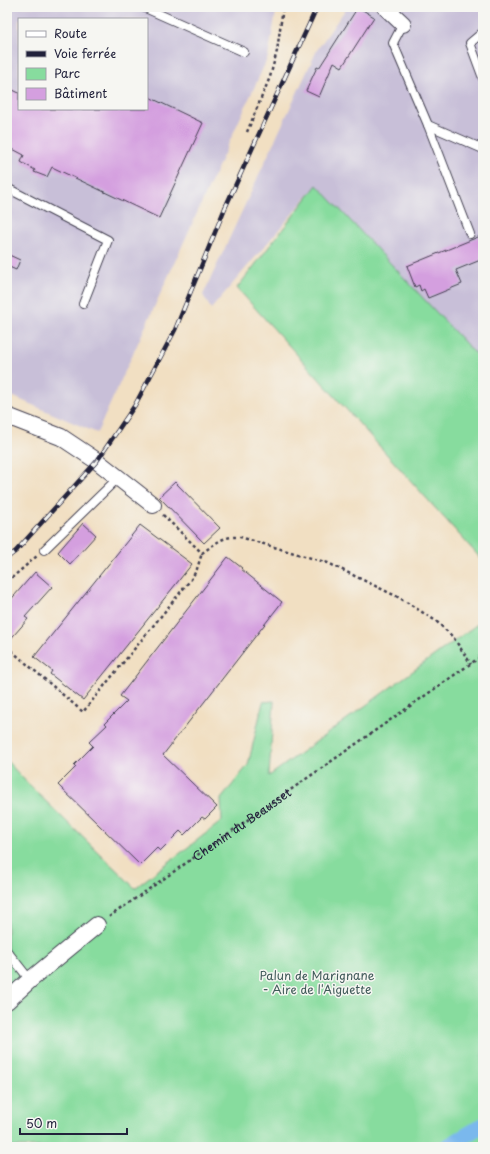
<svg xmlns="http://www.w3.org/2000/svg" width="490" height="1154" font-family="'Playpen Sans',sans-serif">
<rect width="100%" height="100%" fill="#f6f6f2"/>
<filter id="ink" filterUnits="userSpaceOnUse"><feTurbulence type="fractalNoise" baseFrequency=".025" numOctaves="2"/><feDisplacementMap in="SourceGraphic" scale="8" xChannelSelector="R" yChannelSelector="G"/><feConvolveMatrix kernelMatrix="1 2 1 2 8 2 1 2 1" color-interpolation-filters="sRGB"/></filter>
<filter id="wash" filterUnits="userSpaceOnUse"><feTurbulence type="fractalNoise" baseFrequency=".012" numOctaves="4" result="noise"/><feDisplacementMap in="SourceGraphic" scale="16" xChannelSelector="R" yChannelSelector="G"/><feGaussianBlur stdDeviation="0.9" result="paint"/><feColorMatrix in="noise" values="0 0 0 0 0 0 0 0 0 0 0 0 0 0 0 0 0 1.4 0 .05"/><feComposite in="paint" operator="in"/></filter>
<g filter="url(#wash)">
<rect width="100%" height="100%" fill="#f1dfc2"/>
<g fill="#c8bfd8" fill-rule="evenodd">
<path d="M7,7H277L268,57L97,433L7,394ZM19,19H147V109H19Z"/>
<path d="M347,7H483V362L317,185L211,309L203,295L317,50Z"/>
</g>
<g fill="#87dc9e" stroke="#547f6c">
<path d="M317,185L483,362V561L237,288Z"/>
<path d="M483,620V1147H7V761L30,786L135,888L222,821L221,799L248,765L263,702L274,701L269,776Z"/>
</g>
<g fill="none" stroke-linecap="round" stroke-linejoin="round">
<path stroke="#7ab8ed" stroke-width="15" d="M446,1147L483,1125"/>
</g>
<g id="blocks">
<g fill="#d49fdf">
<path d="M358,7L374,17L342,67L334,62L319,97L306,91L317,67L319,68Z"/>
<path d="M7,87L19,93V109H147V96L203,123L159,218L52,167L47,177L34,172L35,170L21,162L24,155L7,146Z"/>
<path d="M483,235V259L456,270L462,284L428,298L424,289L421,291L419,285L415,287L407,266Z"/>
<path d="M7,254L20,260L16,270L7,266Z"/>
<path d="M175,482L220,528L204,543L159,497Z"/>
<path d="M83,523L96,535L70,564L58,552Z"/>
<path d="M140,525L192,564L83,700L50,674L52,671L34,657Z"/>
<path d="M228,557L242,568L241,569L282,602L163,755L217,807L205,819L202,817L184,835L180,831L160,851L157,848L140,865L58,785L76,767L74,765L93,746L89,742L107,725L105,723L127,701L120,696Z"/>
<path d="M35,572L52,587L25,617L28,619L7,643V604Z"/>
</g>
</g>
</g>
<g filter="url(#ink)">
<use href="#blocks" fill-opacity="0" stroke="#413e4f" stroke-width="1"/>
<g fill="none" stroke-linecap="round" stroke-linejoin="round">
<defs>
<g id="lane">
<path d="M143,7L244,52"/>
<path d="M403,24L393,43L428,125L483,149"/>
<path d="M483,32L470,43L483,78"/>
<path d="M428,125L470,234"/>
<path d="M7,188L108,240L83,304"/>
<path d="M44,550L118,478"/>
<path d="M7,951L30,980"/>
</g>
<g id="street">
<path d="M385,7L403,24"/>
<path d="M7,416L61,437L97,461L153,505"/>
<path d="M7,1001L30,980L97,925"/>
</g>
</defs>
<use href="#lane" stroke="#413e4f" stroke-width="10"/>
<use href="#street" stroke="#413e4f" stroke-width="18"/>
<g stroke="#413e4f" stroke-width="2.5" stroke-dasharray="3 3" stroke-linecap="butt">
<path d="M247,132L270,77L277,51L283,7"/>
<path d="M163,515L202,553C217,543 221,536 240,537L328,563L400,598L436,621L453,637L471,664"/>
<path d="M7,582L37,556"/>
<path d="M7,647L83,712L192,578L197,569L202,553"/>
<path id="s1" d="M109,917L483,655"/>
</g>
<use href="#lane" stroke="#fff" stroke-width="8"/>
<use href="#street" stroke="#fff" stroke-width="16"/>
<defs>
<path id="rail" d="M7,558L16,551L97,461L135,405L175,330L225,208L317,7"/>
</defs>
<use href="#rail" stroke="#22223b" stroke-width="4.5"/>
<use href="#rail" stroke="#f6f6f2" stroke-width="3" stroke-dasharray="9" stroke-linecap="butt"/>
</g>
</g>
<g text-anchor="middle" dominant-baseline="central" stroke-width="3" stroke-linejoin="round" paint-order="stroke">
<g font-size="12" fill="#22223b" stroke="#f6f6f2">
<text stroke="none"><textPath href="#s1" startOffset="162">Chemin du Beausset</textPath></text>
</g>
<g font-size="12" fill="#405a59" stroke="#f6f6f2">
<text x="317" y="975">Palun de Marignane<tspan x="317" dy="14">- Aire de l'Aiguette</tspan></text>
</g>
</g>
<rect width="490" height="1154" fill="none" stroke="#f6f6f2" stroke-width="24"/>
<rect x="18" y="18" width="130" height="92" fill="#f6f6f2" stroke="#a1a1a9"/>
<rect x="26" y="31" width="20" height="6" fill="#ffffff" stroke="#a1a1a9"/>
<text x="54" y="38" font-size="12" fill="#22223b">Route</text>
<rect x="26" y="51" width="20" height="6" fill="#22223b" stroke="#a1a1a9"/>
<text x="54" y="58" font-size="12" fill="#22223b">Voie ferrée</text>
<rect x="26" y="68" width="20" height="12" fill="#87dc9e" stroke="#a1a1a9"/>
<text x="54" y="78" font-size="12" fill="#22223b">Parc</text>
<rect x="26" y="88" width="20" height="12" fill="#d49fdf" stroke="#a1a1a9"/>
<text x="54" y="98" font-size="12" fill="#22223b">Bâtiment</text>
<path d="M20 1128v6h107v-6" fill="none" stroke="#22223b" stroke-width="2"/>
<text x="26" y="1128" font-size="12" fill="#22223b" stroke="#f6f6f2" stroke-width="3" paint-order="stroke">50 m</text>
</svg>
